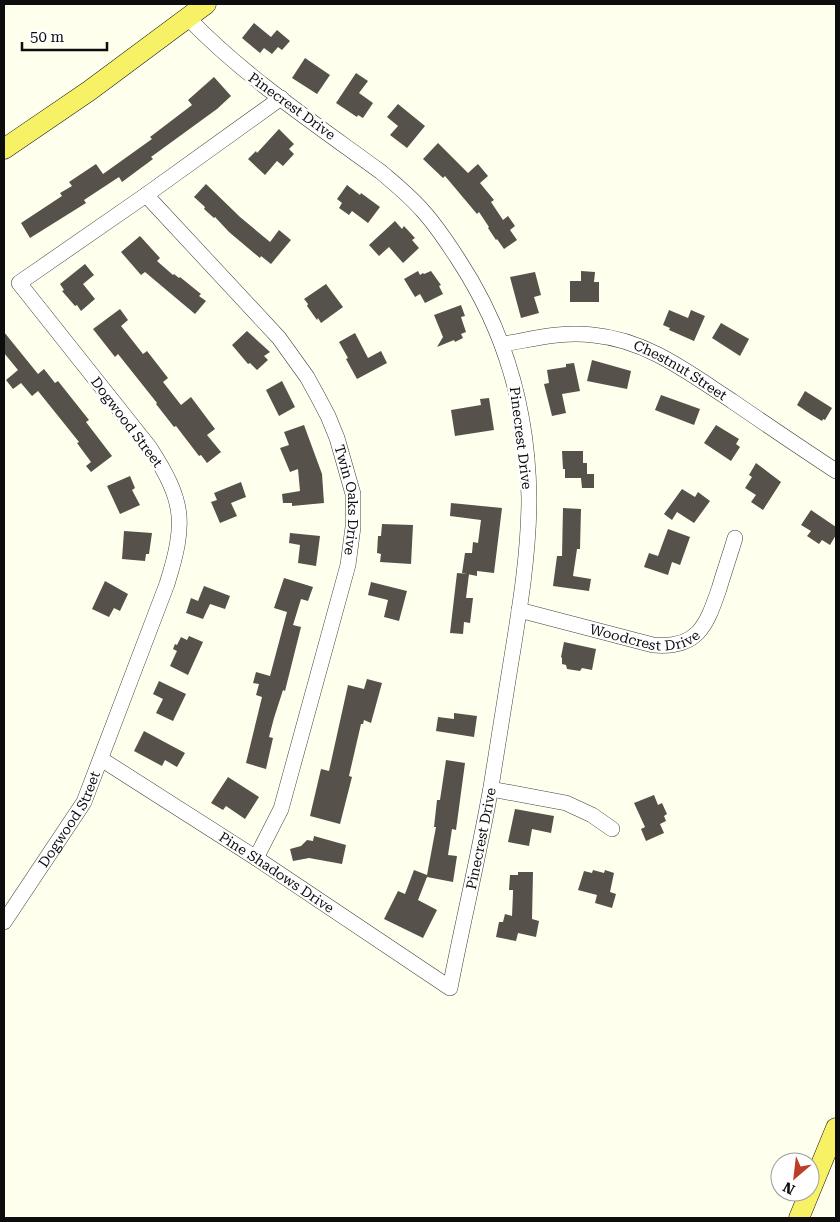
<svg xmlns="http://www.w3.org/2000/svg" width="840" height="1222" font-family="'Roboto Serif',serif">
<rect width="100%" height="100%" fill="#ffffed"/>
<g fill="#56514a">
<path d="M254,23L271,37L277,30L290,41L282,50L278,47L272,54L264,48L260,53L242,38Z"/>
<path d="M305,58L330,75L317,94L292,78Z"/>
<path d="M356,73L368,81L359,93L373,103L363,118L358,115L357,117L336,103Z"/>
<path d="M214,77L231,96L217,109L151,157L153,159L122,182L119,177L84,200L86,203L30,238L21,223L62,196L60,193L72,186L69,182L96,164L103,174L152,139L150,137L192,105L188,100Z"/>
<path d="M398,104L425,126L407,148L390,135L398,126L387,117Z"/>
<path d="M279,129L294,144L289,149L294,154L283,166L277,161L265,175L248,159L256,151L257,153Z"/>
<path d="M438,143L468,173L478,164L488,176L480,183L494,200L491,202L503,220L508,216L515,226L510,230L517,240L504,249L497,239L496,240L488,228L489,227L479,212L477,214L445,176L443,178L423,159Z"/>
<path d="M206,184L240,217L270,242L279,230L291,240L271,264L261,256L260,258L229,232L215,217L214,218L204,209L205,207L194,197Z"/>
<path d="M347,185L360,195L361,193L380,207L368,223L352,211L349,215L339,208L342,203L337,199Z"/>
<path d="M395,221L402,229L404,226L415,238L412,240L419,248L403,263L389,247L379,256L369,245Z"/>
<path d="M140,236L160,258L157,261L173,275L174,274L179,278L180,277L201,294L199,296L206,301L195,314L145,272L141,275L121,252Z"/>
<path d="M85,264L94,275L83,284L95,299L81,311L77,305L75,306L62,291L64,290L60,284Z"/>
<path d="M418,271L420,275L423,273L424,274L431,271L441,285L439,286L443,294L425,303L420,294L415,297L404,279Z"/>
<path d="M581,271L595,272L594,282H599V302H570V281H581Z"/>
<path d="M535,272L541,295L534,297L539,313L521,318L510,277Z"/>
<path d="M326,284L343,307L321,323L318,318L317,320L307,306L308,304L304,299Z"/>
<path d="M461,305L465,316L461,317L466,332L461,334L463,338L455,342L454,340L437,347L443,337L434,315Z"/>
<path d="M120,309L128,320L121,326L143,354L147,351L168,378L163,382L181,405L191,397L215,429L207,435L221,452L207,463L201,455L199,456L176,426L174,427L156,404L157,403L118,354L115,357L93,329Z"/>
<path d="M669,310L688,318L691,310L705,316L694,341L669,330L670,328L663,325Z"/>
<path d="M721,323L749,339L740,356L712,338Z"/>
<path d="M247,331L270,352L264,356L268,360L257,370L250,363L248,364L232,345Z"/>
<path d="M4,332L38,374L44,369L55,383L58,381L89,420L86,422L112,456L91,472L86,466L91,462L77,443L79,442L38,391L32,396L21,383L13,389L6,380L18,370L4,353Z"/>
<path d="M355,333L368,358L381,351L387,363L357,379L346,359L348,358L339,342Z"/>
<path d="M592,360L631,371L627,389L587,381Z"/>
<path d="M574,363L580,391L562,394L566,413L552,416L544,384L549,383L547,370L566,367V364Z"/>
<path d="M282,381L295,407L279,416L266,390Z"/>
<path d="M805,391L832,408L825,420L823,419L822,421L812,415L797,405Z"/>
<path d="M661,395L700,409L694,425L655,410Z"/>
<path d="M489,398L494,430L455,436L451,410L481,405L480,399Z"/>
<path d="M304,425L322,474L324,503L292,506V503H283L282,494L300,491L298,469L290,472L280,448L289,445L284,432Z"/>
<path d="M716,425L739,439L736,444L740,447L731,461L704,443Z"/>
<path d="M562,451H583V463H587V474H594V488H582L581,478H565V469H563Z"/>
<path d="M756,463L781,482L763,510L751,502L756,495L745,488L752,477L749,475Z"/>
<path d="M130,476L135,488L132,490L140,505L120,514L107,486Z"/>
<path d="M241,482L246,497L231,503L237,516L220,523L211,502L217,500L214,493Z"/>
<path d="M682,489L695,497L698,492L710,501L694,523L677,512L672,520L664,514Z"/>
<path d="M451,503L502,508L494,573L477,571V576L462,573L465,553H472L473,542L478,543L481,520L450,516Z"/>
<path d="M563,508L581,509L580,549H577L573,576L591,579L589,591L553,586L557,556H562Z"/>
<path d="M811,510L836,527V535L830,545L822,540L819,544L807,536L811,531L801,525Z"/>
<path d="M382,524L413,525L411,564L380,562L381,554L377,553L378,536H381Z"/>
<path d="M668,529L690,537L680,565L672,562L668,575L644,567L649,553L658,556Z"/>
<path d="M124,531L152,533L149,554H146L145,561L122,559Z"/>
<path d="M290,533L320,536L316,566L298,563L300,545L289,543Z"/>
<path d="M457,573L469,574L466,598H473L470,623L464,622L463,634L450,633Z"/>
<path d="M284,578L313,587L308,601L301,599L293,625L301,627L285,691L283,690L274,718L269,737L273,738L266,769L246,763L262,697L256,695L259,684L253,683L256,672L270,676L287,612L274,608Z"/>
<path d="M105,581L128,594L120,611L114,608L109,617L92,609Z"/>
<path d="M371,582L407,591L399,621L384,617L388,600L368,595Z"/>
<path d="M204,586L230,596L225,609L210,604L203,619L186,613L191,598L198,601Z"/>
<path d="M189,636L203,642L188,675L170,666L176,653L177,651L173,649L175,644L177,645L181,637L187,640Z"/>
<path d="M564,642L596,649L592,670L582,668L580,671L567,669L566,665L562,664V658L561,657Z"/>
<path d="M367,679L382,683L371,723L364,720L363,724H361L349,776L352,777L340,824L310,816L321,769L329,771L348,685L364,689Z"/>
<path d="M159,681L186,694L173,721L156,713L163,699L153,694Z"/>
<path d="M454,713L477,716L474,737L436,731L438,717L454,719Z"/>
<path d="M144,731L185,753L177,767L165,760L162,766L134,751Z"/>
<path d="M446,760L465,763L456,830L452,829L448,855L457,856L453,882L427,877L418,900L437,910L423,938L384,919L398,891L405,894L414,870L427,875L436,827H434L437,800H440Z"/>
<path d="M228,777L259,797L245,819L226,806L223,810L211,803Z"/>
<path d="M654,795L658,805L662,803L667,814L664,816L666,821L660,824L664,833L646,841L641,829L645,827L634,803Z"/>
<path d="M515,809L554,816L551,833L532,829L529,846L508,842Z"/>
<path d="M314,836L346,845L342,864L309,858L293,861L290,849L301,846L307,840L313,841Z"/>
<path d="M593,870L604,873L605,870L614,873L610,892L616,894L612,908L595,903L597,895L578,890L584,871L592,873Z"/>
<path d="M518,872H533L532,919L539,921L536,937L518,933L516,941L496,937L499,922H503L505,914L512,916L513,893V890H509L510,875H518Z"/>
</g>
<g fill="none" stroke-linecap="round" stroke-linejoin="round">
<defs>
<g id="minor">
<path id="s1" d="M146,195L279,338L307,377L318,397L328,416L337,438L353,494V527L348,565L281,809L256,858"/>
<path id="s2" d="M503,344C533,339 563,331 593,335C647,340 689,373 732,401C767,425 801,448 836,471"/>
<path id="s3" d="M519,610L653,645C697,649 706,627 719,589C724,572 730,555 735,538"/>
<path id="s4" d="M101,759L256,858L450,988C463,921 479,855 491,787C496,756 501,724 506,693C516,629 529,563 529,498C528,410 506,332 458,259C447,242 436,225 422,210C410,196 395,184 381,172C314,123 245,77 188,18"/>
<path d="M491,789L566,803L592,815L612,829"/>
<path id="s5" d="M4,922L84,802L167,584C186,523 185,502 150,448L19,283L146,195L281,98"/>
</g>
<g id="major">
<path d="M4,149L89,91L206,4"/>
<path d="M799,1218L836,1128"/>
</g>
</defs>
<use href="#minor" stroke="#404040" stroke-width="16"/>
<use href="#major" stroke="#1e1e1e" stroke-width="21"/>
<use href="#minor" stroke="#fff" stroke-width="15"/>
<use href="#major" stroke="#f7f165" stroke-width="20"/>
</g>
<g text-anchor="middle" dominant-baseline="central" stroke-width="5" stroke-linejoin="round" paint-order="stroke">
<g font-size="14" fill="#0d0d0d" stroke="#fff">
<text transform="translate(292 106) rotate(36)">Pinecrest Drive</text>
<text stroke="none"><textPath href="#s2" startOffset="186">Chestnut Street</textPath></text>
<text transform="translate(127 422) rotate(53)">Dogwood Street</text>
<text transform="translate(521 438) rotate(83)">Pinecrest Drive</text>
<text stroke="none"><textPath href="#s1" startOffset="375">Twin Oaks Drive</textPath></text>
<text stroke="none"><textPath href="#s3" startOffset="130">Woodcrest Drive</textPath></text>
<text stroke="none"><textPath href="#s5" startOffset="122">Dogwood Street</textPath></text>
<text stroke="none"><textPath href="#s4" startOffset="570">Pinecrest Drive</textPath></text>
<text stroke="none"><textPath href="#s4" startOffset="209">Pine Shadows Drive</textPath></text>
</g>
</g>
<rect width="840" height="1222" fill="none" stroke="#0d0d0d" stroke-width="10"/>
<g transform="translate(795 1177) rotate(208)"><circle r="24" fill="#ffffff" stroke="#9e9e9e"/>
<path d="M0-4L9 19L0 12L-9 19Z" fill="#bb3e27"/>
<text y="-8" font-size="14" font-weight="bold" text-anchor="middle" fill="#0d0d0d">N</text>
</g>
<path d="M22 42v8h85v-8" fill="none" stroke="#0d0d0d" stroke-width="2.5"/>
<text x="30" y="42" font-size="15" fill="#0d0d0d" stroke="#ffffff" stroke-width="4" paint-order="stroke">50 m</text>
</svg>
